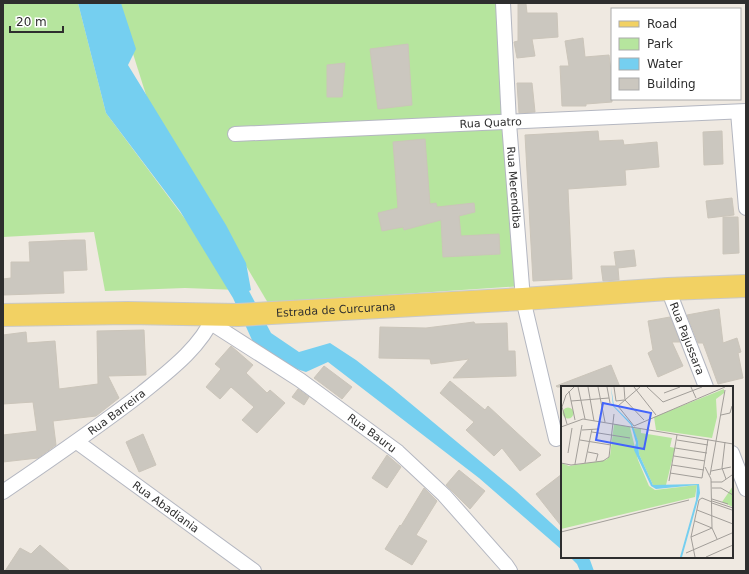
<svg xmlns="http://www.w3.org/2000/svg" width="749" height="574" font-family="'DejaVu Sans',sans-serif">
<rect width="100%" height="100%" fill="#efe9e1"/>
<g fill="#b6e59e">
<path d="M3,3H78L106,113L238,290L185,288L105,291L94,232L3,237Z"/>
<path d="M117,3H502L522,286L268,303L147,98Z"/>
</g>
<g fill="#75cff0">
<path d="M78,3H121L136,49L128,65L226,225L246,263L251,290L249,291L271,333L299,352L330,343L356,360L392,388L516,491L562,533V550L479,478L328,362L306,372L278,363L252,340L233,298L180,211L106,113Z"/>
<path d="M570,557H588L590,560L594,571H580L577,564Z"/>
</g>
<g fill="#cbc7bf" stroke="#cbc5ba">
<path d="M518,4H526L527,13H557L558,37L532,39L535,56L517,58L514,42L518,41Z"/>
<path d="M583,38L585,57L609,55L612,79V102L586,104V106H562L560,66H569L565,41Z"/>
<path d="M408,44L412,105L378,109L370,49Z"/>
<path d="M345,63L342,97H327V65Z"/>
<path d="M517,83H532L535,112L519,113Z"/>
<path d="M598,131L599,141L623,140L624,145L657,142L659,167L625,170L626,185L568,189L572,279L533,281L525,135Z"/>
<path d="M722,131L723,164L704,165L703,132Z"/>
<path d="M425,139L430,204L436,203L437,207L474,203L475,212L459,216L461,236L499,234L500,254L443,257L441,220L404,230L403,227L382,231L378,213L398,208L393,142Z"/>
<path d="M732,198L734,215L708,218L706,201Z"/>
<path d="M723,217H738L739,253L723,254Z"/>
<path d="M75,240H85L87,270L63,271L64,293L3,295V279L11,278V262H30L29,242Z"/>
<path d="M634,250L636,266L618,268L619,280L603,281L601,266H616L614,252Z"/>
<path d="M719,309L723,343L737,338L741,352L738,353L743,378L718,384L703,343H698L687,315Z"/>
<path d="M670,317L680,342H672L683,366L658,377L648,353L653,350L648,321Z"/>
<path d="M474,322L475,324L507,323L508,351H515L516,376L453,378L469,359L431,364L430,359L379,358L380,327L426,328Z"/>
<path d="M144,330L146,375L108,376L119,398L96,416L53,421L56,445L38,458L3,462V435L37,431L33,402L3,404V335L26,332L27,343L55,341L59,389L98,384L97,331Z"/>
<path d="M231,346L253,365L246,373L267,393L270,390L285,403L257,433L242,420L254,407L231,387L220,399L206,387L221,369L215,364Z"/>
<path d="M611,365L620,387H557L556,386Z"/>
<path d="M324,366L352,387L342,399L314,378Z"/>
<path d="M450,381L485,410L488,406L541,455L520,471L502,448L494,456L466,430L474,422L440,393Z"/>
<path d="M298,389L309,397L304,405L292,397Z"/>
<path d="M143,434L156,465L139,472L126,442Z"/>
<path d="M387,455L401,467L387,488L372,478Z"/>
<path d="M459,470L485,491L470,509L446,485Z"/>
<path d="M562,474V527L536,494Z"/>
<path d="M424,488L437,501L416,535L427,541L412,565L385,549L400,525L401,526Z"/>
<path d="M40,545L70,571H5L20,548L31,554Z"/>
</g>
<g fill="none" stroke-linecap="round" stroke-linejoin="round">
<defs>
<g id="street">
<path id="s1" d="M503,3L509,123L523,299L556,439"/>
<path d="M738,112L746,208"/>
<path id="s2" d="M235,134L746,111"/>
<path id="s3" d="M668,289L706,387"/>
<path id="s4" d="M211,323L300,380L398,452L444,495L506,565L510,571"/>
<path id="s5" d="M77,442L254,571"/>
<path d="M732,453L746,489"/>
<path id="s6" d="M3,492C50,460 97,428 142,393C169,371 200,348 214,316"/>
</g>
<g id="primary">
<path id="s7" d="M3,315L128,313L238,315L523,299L668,289L746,286"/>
</g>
</defs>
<use href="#street" stroke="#b4b7c1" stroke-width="16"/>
<use href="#primary" stroke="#c9c9c9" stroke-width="24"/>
<use href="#street" stroke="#fff" stroke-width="14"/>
<use href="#primary" stroke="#f2d163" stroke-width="22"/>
</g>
<g text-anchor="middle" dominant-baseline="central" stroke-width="3" stroke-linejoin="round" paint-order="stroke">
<g font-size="11" fill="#2e2e2e" stroke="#fff">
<text stroke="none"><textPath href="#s2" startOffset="256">Rua Quatro</textPath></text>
<text stroke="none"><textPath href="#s1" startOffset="185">Rua Merendiba</textPath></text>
<text stroke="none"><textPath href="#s7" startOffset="333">Estrada de Curcurana</textPath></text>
<text stroke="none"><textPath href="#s3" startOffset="53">Rua Pajussara</textPath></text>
<text stroke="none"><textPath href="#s6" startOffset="139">Rua Barreira</textPath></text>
<text stroke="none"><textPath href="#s4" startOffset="195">Rua Bauru</textPath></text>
<text stroke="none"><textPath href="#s5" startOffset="110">Rua Abadiania</textPath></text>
</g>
</g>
<g transform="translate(561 386)">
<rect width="172" height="172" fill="#efe9e1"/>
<path d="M163,3V7L155,13L156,31L151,52L95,44L93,31ZM1.5 27a5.5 5.5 0 1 1 11 0a5.5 5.5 0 1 1-11 0ZM53,38L69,41L77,74L88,100L94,104L136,99L134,111L0,143V77L8,80L45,74L49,70ZM71,42L80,43V47L111,52L109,61L114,62L105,99H92L78,68L77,55ZM172,100V121L161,116Z" fill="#b6e59e"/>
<path d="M50,1L53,20L71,38L77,55L78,68L92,99L138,98L139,107L121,171H119L135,114L136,99L95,103L90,100L73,64L75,57L70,39L52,20Z" fill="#75cff0"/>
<path fill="none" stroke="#a29e99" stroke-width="1" d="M17,1L24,33M27,1L33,35M37,1L44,36M46,1L49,17M53,1L55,15L63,14M63,1L64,14L83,34M73,1L95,29M86,1L102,16L141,1M130,1L135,12M8,5L14,34M103,7L119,1M10,15L48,12M160,29L169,27L171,20M6,38L1,21L5,9L13,1M73,40L164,1M73,40L57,20L79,1M0,41L22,33L172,58M21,44L37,43M31,46L69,52M19,54L50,59M116,54L147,59M164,56L161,82L165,93M114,62L146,67M27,66L37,68L35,75M7,67L11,42M113,70L144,75M0,77L10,79L42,75L48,71L53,28M24,77L31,43M14,78L21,39M111,79L143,84M144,81L150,93L151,142L156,153M150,85L170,81M109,87L141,92L147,53M149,89L164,4M172,89V63M108,95L116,49M150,96H161L171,89M151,102H160L172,109M151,113L167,118M151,115L172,122M151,117L171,124M136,124L172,138M134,135L151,142M0,146L128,114M130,151L151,142M125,167L171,147M134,171L130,151L138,114L141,112L151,116M145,171L172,159"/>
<path fill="#4264fb" fill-opacity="0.15" stroke="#4264fb" stroke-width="2" d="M42,17L90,27L83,63L35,54Z"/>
<rect width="172" height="172" fill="none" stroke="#2e2e2e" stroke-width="2"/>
</g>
<rect width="749" height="574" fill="none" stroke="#2e2e2e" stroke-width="8"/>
<rect x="611" y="8" width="130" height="92" fill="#ffffff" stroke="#ababab"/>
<rect x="619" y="21" width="20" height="6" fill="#f2d163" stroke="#ababab"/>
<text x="647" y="28" font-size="12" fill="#2e2e2e">Road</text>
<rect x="619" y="38" width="20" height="12" fill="#b6e59e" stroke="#ababab"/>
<text x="647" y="48" font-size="12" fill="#2e2e2e">Park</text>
<rect x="619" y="58" width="20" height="12" fill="#75cff0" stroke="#ababab"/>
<text x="647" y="68" font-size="12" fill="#2e2e2e">Water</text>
<rect x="619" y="78" width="20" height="12" fill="#cbc7bf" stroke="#ababab"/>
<text x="647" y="88" font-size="12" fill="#2e2e2e">Building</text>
<path d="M10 26v6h53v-6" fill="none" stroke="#2e2e2e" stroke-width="2"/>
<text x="16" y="26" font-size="12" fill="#2e2e2e" stroke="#ffffff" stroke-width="3" paint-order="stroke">20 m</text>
</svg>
